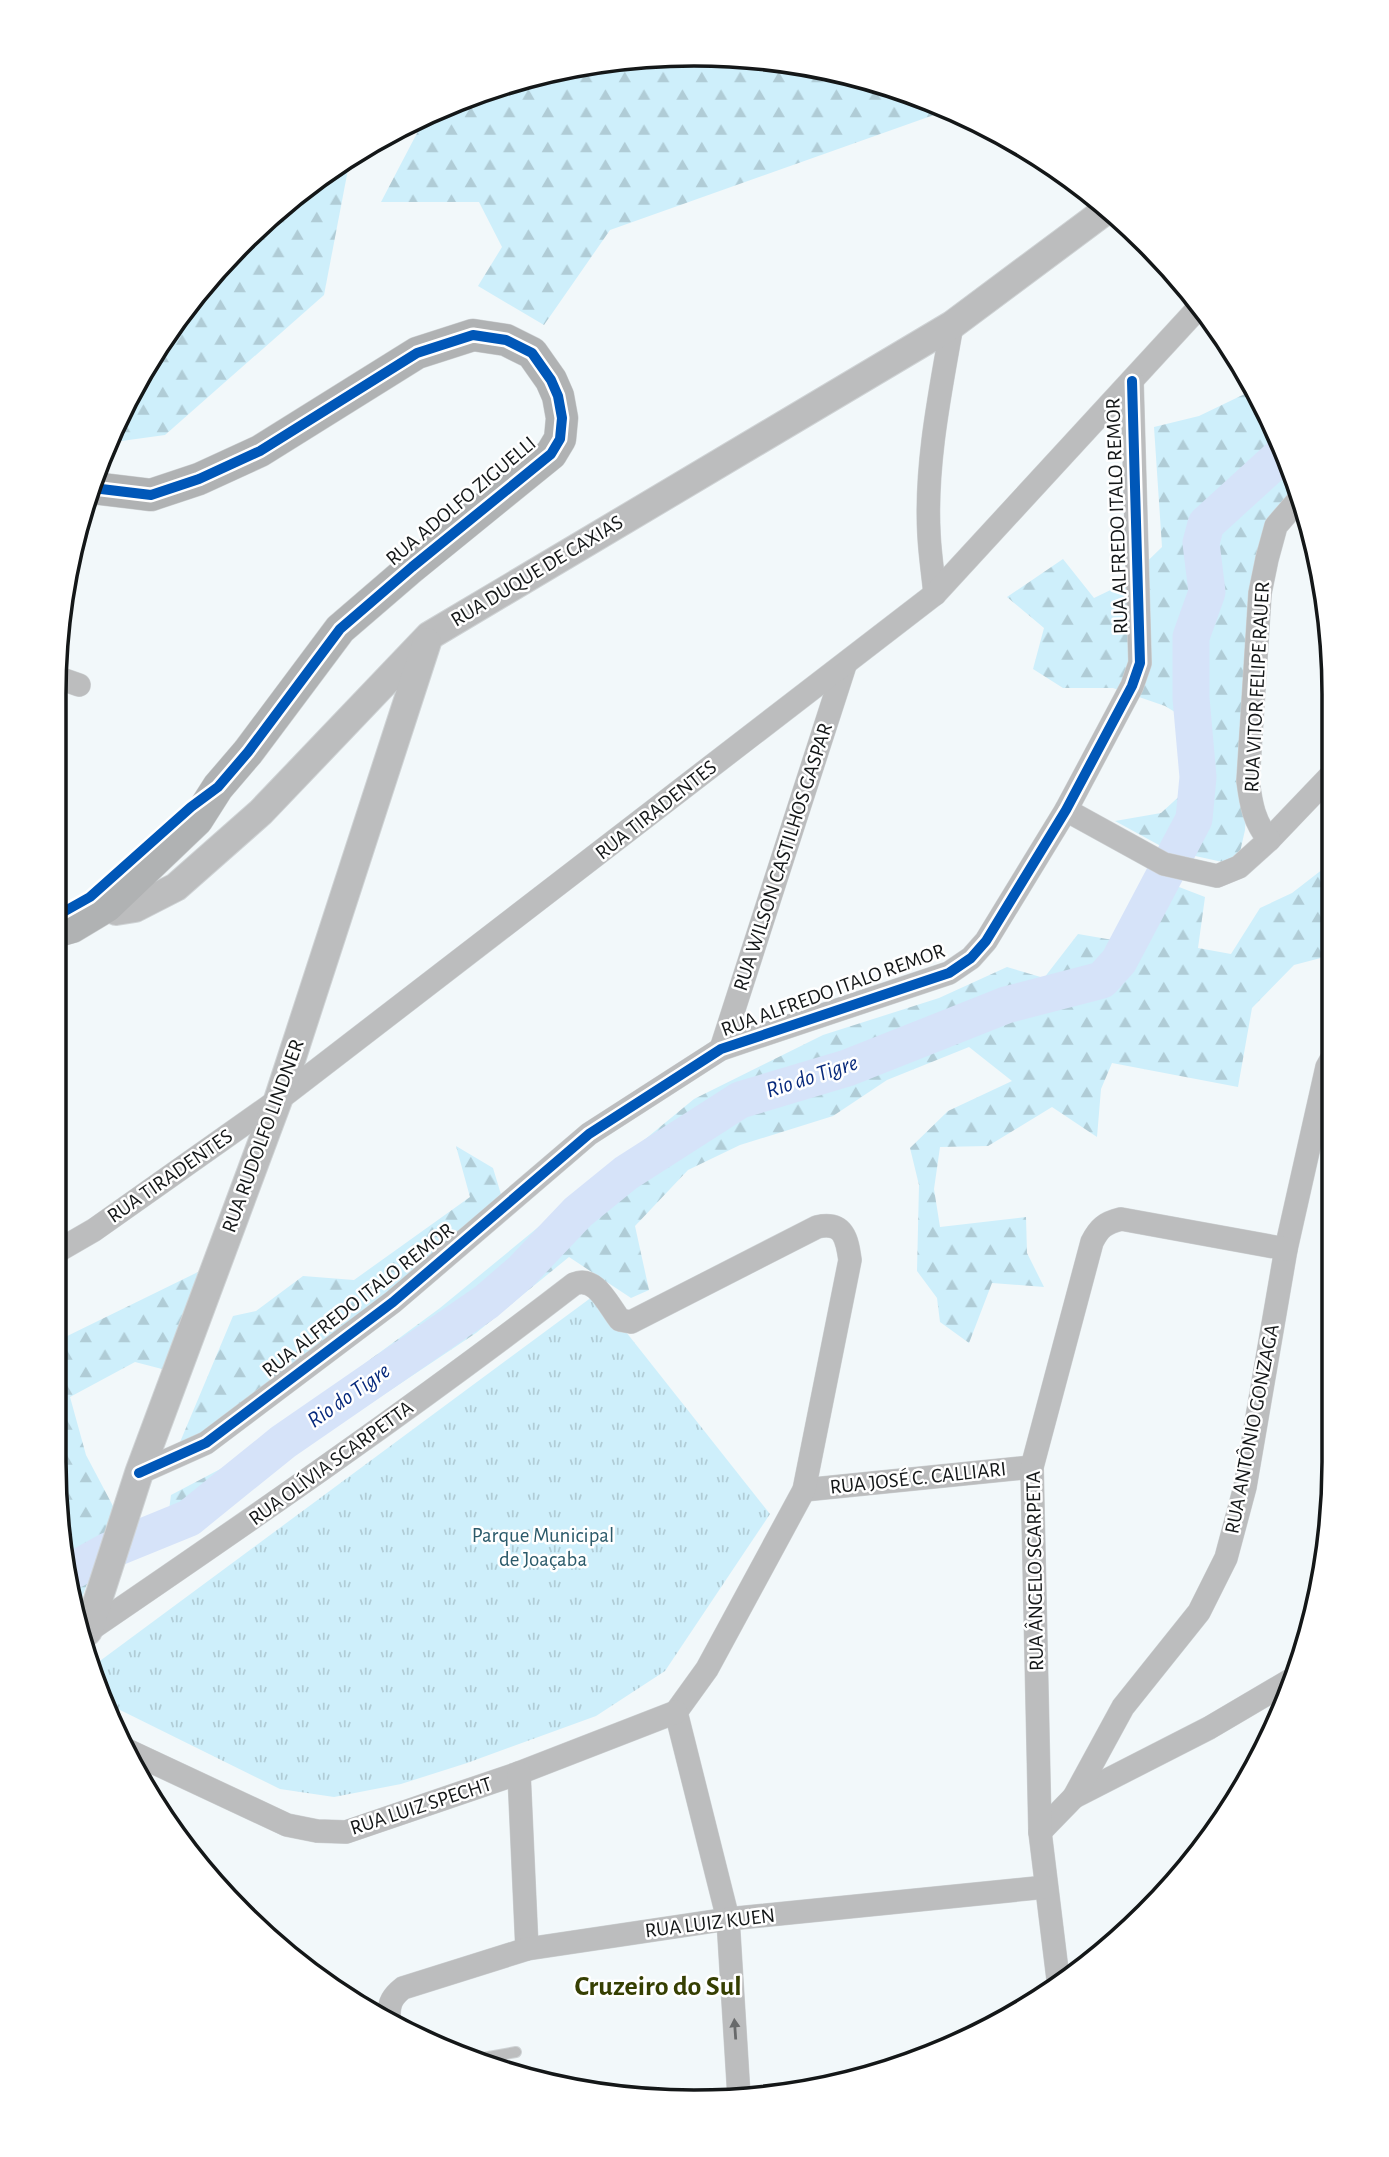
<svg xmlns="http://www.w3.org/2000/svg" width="1389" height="2157" font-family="'Alegreya Sans',sans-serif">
<defs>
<pattern id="forest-firs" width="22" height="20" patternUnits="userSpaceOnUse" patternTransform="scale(1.75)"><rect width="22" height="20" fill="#ceeffb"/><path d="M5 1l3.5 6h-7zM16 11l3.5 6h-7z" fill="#b0ccd6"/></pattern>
<pattern id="park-tufts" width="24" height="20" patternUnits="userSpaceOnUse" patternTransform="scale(1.75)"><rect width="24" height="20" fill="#ceeffb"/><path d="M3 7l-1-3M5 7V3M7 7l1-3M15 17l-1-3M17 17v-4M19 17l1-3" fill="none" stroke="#b0ccd6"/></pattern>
</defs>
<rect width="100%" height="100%" fill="#f2f8fa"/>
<g fill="url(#forest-firs)">
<path d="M652,56L778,60L900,88L948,110L610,230L544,325L478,286L502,247L479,202H381L427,114L528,76Z"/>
<path d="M350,159L324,295L165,435L107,443L213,273L304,187Z"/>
<path d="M1255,389L1269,412L1301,496L1275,517L1253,692L1245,830L1240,852L1227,863L1168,850L1115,821L1161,813L1185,791L1188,720L1165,706L1113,688H1063L1033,669L1044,628L1007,597L1063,559L1094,598L1125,583L1162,547L1154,427L1199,416Z"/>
<path d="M1332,862V955L1294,965L1252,1008L1238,1087L1112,1063L1101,1089L1097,1137L1052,1107L988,1146L940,1147L934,1189L940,1227L1026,1217L1027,1253L1044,1287L992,1283L969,1343L940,1322L937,1298L917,1271L919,1185L910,1148L948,1111L1012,1081L969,1047L887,1080L833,1116L740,1145L688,1170L635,1226L649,1290L631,1298L569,1257L476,1333L165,1541L171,1495L226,1466L440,1308L694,1099L823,1035L939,998L1007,967L1044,978L1078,934L1113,940L1153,877L1205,897L1198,948L1231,954L1260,908L1292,893Z"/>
<path d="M456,1146L493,1168L503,1201L362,1324L175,1454L233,1316L256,1311L303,1276L354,1280L470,1197Z"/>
<path d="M198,1272L186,1312L162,1369L135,1362L70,1397L86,1455L114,1508L78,1609L54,1462L55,1342Z"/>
</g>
<path fill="url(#park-tufts)" d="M596,1294L770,1514L665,1671L596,1716L467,1763L401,1784L334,1797L280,1789L106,1703L89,1669Z"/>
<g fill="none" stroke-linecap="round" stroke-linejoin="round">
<path stroke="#d6e3f9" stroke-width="37" d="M72,1571L108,1551L189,1518L283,1442L486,1302L522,1271L578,1212L626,1173L740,1100L847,1068L1006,1005L1102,980L1119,961L1194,819L1198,777L1191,698V637L1207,592L1201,543L1206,524L1284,453"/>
<defs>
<path id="service" d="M472,2060L516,2052"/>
<g id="minor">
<path d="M935,594C933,574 930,555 929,535C925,466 940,393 952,325"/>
<path d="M59,678L79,685"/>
<path d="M1066,810L1164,864L1217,876L1239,867L1269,840L1333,773"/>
<path d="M1269,840C1254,822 1251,804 1248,781L1260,593L1267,559L1276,526L1301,497"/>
<path d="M721,1049L845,665"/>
<path d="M56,1252L94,1230L278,1100L935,594L1202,304"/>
<path d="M139,1473L206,1443L393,1302L589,1134L721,1049L949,973L971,958L986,941L1066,810L1132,686L1140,663L1132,381"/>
<path d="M804,1490L1032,1467"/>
<path d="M88,1631C252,1519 416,1406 574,1284C596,1275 608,1305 620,1320L631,1322L817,1227C844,1221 847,1239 850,1260L804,1490L707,1669L676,1712"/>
<path d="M676,1712L728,1919L739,2097"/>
<path d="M129,1751L287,1825L317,1831L346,1832L519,1773L676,1712"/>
<path d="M519,1773L527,1949"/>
<path d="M1074,1797L1209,1728L1294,1678"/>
<path d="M1040,1832L1074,1797L1123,1707L1199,1612L1226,1558L1245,1487L1286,1249L1327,1067L1332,1058"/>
<path d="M1059,1987L1040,1832L1032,1467L1092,1242C1099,1228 1105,1223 1121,1219L1286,1249"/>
<path d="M389,2015C389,2002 393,1996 403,1988L527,1949L728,1919L1046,1887"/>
</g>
<g id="tertiary">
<path d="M107,906L116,911L135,908L176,887L261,812L429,636L952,325L1109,208"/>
<path d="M83,1635L88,1631L139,1473L278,1100L427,642"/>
</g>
<path id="secondary" d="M58,931L72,927L107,906L197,820L218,787L248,752L340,629L412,567L551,454L560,439L562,418L558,396L551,380L532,353L506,340L473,335L417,353L260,451L199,479L151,495L93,488"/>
</defs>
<use href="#service" stroke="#cfd3d5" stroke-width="12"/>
<use href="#minor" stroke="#cfd3d5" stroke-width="24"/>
<use href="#tertiary" stroke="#cfd3d5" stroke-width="30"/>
<use href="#secondary" stroke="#cfd3d5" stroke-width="33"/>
<use href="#service" stroke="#bcbdbe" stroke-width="10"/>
<use href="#minor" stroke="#bcbdbe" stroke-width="23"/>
<use href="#tertiary" stroke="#bcbdbe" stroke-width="28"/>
<use href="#secondary" stroke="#b0b2b3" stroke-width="32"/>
<defs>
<g id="cycleway">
<path d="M58,915L90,897L191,807L218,787L248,752L340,629L412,567L551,454L560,439L562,418L558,396L551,380L532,353L506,340L473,335L417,353L260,451L199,479L151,495L93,488"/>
<path d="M139,1473L206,1443L393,1302L589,1134L721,1049L949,973L971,958L986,941L1066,810L1132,686L1140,663L1132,381"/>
</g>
</defs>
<use href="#cycleway" stroke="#fff" stroke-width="15"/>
<use href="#cycleway" stroke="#0057b8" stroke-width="10"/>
</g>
<defs><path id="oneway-solid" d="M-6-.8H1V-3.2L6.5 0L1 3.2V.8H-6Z" transform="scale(1.75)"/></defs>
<use fill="#686a6b" href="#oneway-solid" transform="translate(735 2029) rotate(-94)"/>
<g text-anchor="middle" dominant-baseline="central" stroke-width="5" stroke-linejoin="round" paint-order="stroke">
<g font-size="21" fill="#141718" stroke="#fff">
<text transform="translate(461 501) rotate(-40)">RUA ADOLFO ZIGUELLI</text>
<text transform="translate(1117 516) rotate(-92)">RUA ALFREDO ITALO REMOR</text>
<text transform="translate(537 571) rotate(-31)">RUA DUQUE DE CAXIAS</text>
<text transform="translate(1257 687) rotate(-87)">RUA VITOR FELIPE RAUER</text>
<text transform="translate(656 810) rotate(-38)">RUA TIRADENTES</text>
<text transform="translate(783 857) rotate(-72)">RUA WILSON CASTILHOS GASPAR</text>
<text transform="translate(833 990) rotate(-20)">RUA ALFREDO ITALO REMOR</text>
<text transform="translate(263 1136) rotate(-70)">RUA RUDOLFO LINDNER</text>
<text transform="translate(170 1176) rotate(-35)">RUA TIRADENTES</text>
<text transform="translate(358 1300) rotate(-38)">RUA ALFREDO ITALO REMOR</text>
<text transform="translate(1252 1429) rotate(-79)">RUA ANTÔNIO GONZAGA</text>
<text transform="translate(331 1463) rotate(-36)">RUA OLÍVIA SCARPETTA</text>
<text transform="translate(918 1478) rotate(-6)">RUA JOSÉ C. CALLIARI</text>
<text transform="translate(1035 1571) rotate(-91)">RUA ÂNGELO SCARPETA</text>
<text transform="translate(421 1806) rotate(-18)">RUA LUIZ SPECHT</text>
<text transform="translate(710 1923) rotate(-7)">RUA LUIZ KUEN</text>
</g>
<g font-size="21" fill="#2b5a6a" stroke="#fff">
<text x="543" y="1535">Parque Municipal<tspan x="543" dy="24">de Joaçaba</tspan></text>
</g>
<g font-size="23" font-style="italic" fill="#082a7c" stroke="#fff">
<text transform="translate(812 1077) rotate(-18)">Rio do Tigre</text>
<text transform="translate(349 1396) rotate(-35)">Rio do Tigre</text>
</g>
<g font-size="28" font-weight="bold" fill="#363f02" stroke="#fff">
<text x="658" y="1987">Cruzeiro do Sul</text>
</g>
</g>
<path d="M0 0H1389V2157H0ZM694 66H694A628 628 0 0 1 1322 694V1462A628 628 0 0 1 694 2090H694A628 628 0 0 1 66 1462V694A628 628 0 0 1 694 66Z" fill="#fff" fill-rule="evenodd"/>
<path fill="none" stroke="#141718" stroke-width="3.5" d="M694 66H694A628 628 0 0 1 1322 694V1462A628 628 0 0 1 694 2090H694A628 628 0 0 1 66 1462V694A628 628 0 0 1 694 66Z"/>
</svg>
